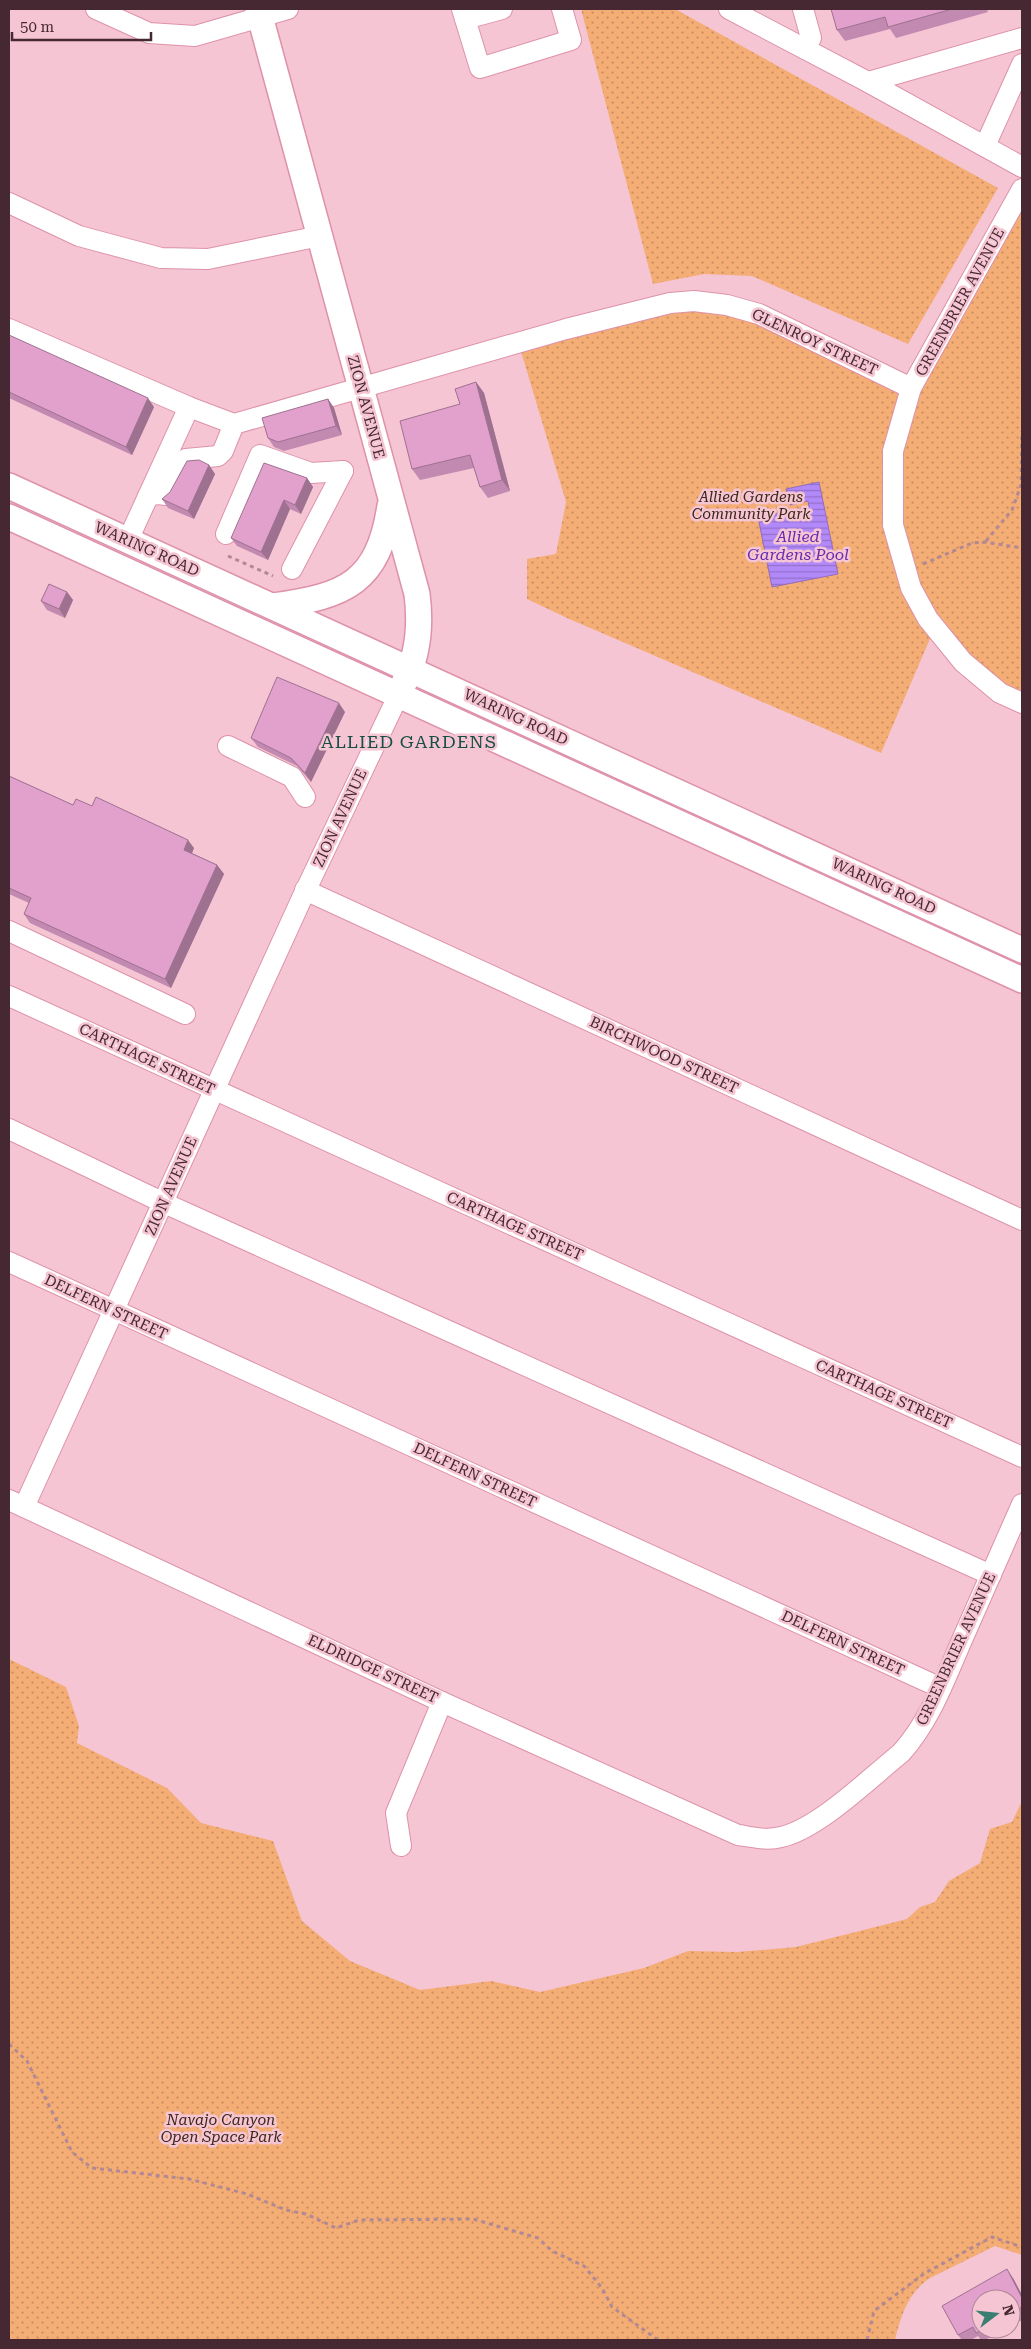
<svg xmlns="http://www.w3.org/2000/svg" width="1031" height="2349" font-family="'Roboto Serif',serif">
<defs>
<pattern id="grass-dots" width="8" height="8" patternUnits="userSpaceOnUse" patternTransform="scale(1.25)"><rect width="8" height="8" fill="#f4ad74"/><path d="M2 2h.1M6 6h.1" fill="none" stroke="#c78d60" stroke-width="1.8" stroke-linecap="round"/></pattern>
<pattern id="water-rules" width="6" height="5" patternUnits="userSpaceOnUse" patternTransform="scale(1.25)"><rect width="6" height="5" fill="#b289f9"/><path d="M0 2.5h6" fill="none" stroke="#9370ca"/></pattern>
</defs>
<rect width="100%" height="100%" fill="#f5c5d3"/>
<g fill="url(#grass-dots)">
<path d="M581,9H675L998,188L908,344L752,276L704,274L653,284Z"/>
<path d="M1022,189V703L935,627L881,753L567,618L527,599V559L556,554L566,502L520,348L672,305L731,306L912,388Z"/>
<path d="M9,1659L66,1687L79,1726L77,1743L167,1788L201,1823L273,1841L302,1921L350,1961L420,1990L491,1981L540,1992L644,1968L688,1951L737,1952L796,1947L907,1919L920,1907L935,1902L949,1881L980,1863L990,1829L1012,1822L1022,1801V2255L995,2246L930,2278C908,2293 901,2315 895,2340H9Z"/>
</g>
<path fill="url(#water-rules)" stroke="#926cbd" d="M819,482L838,574L772,587L758,517L809,507L808,501L790,505L786,489Z"/>
<g fill="none" stroke-linecap="round" stroke-linejoin="round">
<defs>
<g id="minor">
<path d="M96,9L149,33L195,36L288,9"/>
<path d="M462,9L480,68L571,40L562,9"/>
<path d="M729,9L868,82"/>
<path d="M803,9L811,38L805,49"/>
<path d="M465,19L502,9"/>
<path d="M1022,38L868,82L1022,167"/>
<path d="M985,146L1022,64"/>
<path d="M1022,189L911,388L893,451V525L911,588L928,619L963,662L1000,693L1022,703"/>
<path d="M9,203L79,236L161,258L208,259L320,236"/>
<path d="M9,329L189,407L234,424L566,329L670,303L694,301L727,305L759,314L911,388"/>
<path d="M148,496L158,494L166,495L186,459L218,456L223,451L234,424"/>
<path d="M226,534L260,455L311,473L343,471"/>
<path d="M128,540L189,407"/>
<path d="M292,569L343,471"/>
<path d="M228,746L292,777L305,797"/>
<path d="M305,890L1022,1220"/>
<path d="M9,931L185,1014"/>
<path d="M9,996L1022,1457"/>
<path d="M9,1129L164,1203L991,1575"/>
<path d="M9,1262L941,1688"/>
<path d="M9,1500L442,1702L738,1835C753,1837 766,1841 781,1837C818,1829 870,1778 901,1753C930,1721 945,1679 962,1640C982,1595 1002,1549 1022,1504"/>
<path d="M24,1507L302,898L399,694"/>
<path d="M401,1846L396,1813L442,1702"/>
</g>
<g id="major">
<path d="M258,9L417,594C421,625 419,654 404,683"/>
<path d="M9,486L1022,950"/>
<path d="M9,517L1022,980"/>
<path d="M273,606C346,596 378,583 390,506"/>
</g>
</defs>
<use href="#minor" stroke="#de92aa" stroke-width="22"/>
<use href="#major" stroke="#de92aa" stroke-width="28"/>
<g stroke="#b18895" stroke-width="3" stroke-dasharray="4 4" stroke-linecap="butt">
<path d="M986,541L1012,510L1021,485L1022,431"/>
<path d="M228,556L273,576"/>
<path d="M923,564L972,543L985,542L1022,548"/>
<path d="M9,2044L27,2061L72,2152L92,2168L189,2179L247,2194L286,2210L306,2214L336,2228L359,2220L473,2219L538,2238L552,2251L584,2266L602,2288L612,2307L658,2340"/>
<path d="M867,2340L874,2311L925,2273L992,2237L1022,2247"/>
</g>
<use href="#minor" stroke="#fff" stroke-width="20"/>
<use href="#major" stroke="#fff" stroke-width="25"/>
</g>
<g fill="#c28ab0">
<path d="M831,9H987L988,12L896,38L890,29L845,41L837,30Z"/>
<path d="M9,335L154,407L132,455L9,398Z"/>
<path d="M476,382L484,393L510,491L488,498L480,487L474,468L420,480L412,469Z"/>
<path d="M328,399L334,408L342,435L284,451L274,447L268,438Z"/>
<path d="M209,465L215,474L194,519L168,508L162,499Z"/>
<path d="M307,478L313,487L301,514L290,509L268,560L237,546L231,538Z"/>
<path d="M67,592L73,600L65,618L47,610L41,601Z"/>
<path d="M345,712L311,782L297,766L258,747L251,738Z"/>
<path d="M9,776L73,805L92,806L194,848L192,853L217,865L224,874L171,988L30,923L24,914L29,903L9,894Z"/>
<path d="M1013,2278L1022,2295V2320L1011,2326V2299L981,2329H1006L985,2340H981L978,2336L971,2340H962L958,2335Z"/>
</g>
<g fill="#9e7190">
<path d="M476,382L484,393L510,491L502,480Z"/>
<path d="M148,398L154,407L132,455L126,447Z"/>
<path d="M328,399L334,408L342,435L336,426Z"/>
<path d="M209,465L215,474L194,519L188,511Z"/>
<path d="M307,478L313,487L301,514L295,505Z"/>
<path d="M284,500L290,509L268,560L261,552Z"/>
<path d="M67,592L73,600L65,618L59,609Z"/>
<path d="M339,703L345,712L311,782L305,773Z"/>
<path d="M188,840L194,848L190,858L184,850Z"/>
<path d="M217,865L224,874L171,988L165,979Z"/>
<path d="M1007,2269L1013,2278L1022,2295V2298Z"/>
</g>
<g fill="#e2a1cd" stroke="#9e7190">
<path d="M831,9H952L888,27L885,17L837,30Z"/>
<path d="M9,335L148,398L126,447L9,392Z"/>
<path d="M476,382L502,480L480,487L470,455L412,469L400,421L460,404L455,389Z"/>
<path d="M328,399L336,426L278,442L268,438L262,418Z"/>
<path d="M199,460L209,465L188,511L162,499L170,492L187,461Z"/>
<path d="M264,463L307,478L295,505L284,500L261,552L231,538Z"/>
<path d="M49,584L67,592L59,609L41,601Z"/>
<path d="M277,677L339,703L305,773L291,758L251,738Z"/>
<path d="M9,776L73,805L76,799L92,806L96,797L188,840L184,850L217,865L165,979L24,914L31,898L9,888Z"/>
<path d="M1007,2269L1022,2298V2307L1011,2314V2299H981V2329H984L976,2333L973,2327L958,2335L942,2306Z"/>
</g>
<g text-anchor="middle" dominant-baseline="central" stroke-width="5" stroke-linejoin="round" paint-order="stroke">
<g font-size="15" fill="#462832" stroke="#f5c5d3">
<text transform="translate(960 302) rotate(-61)">GREENBRIER AVENUE</text>
<text transform="translate(815 342) rotate(25)">GLENROY STREET</text>
<text transform="translate(366 407) rotate(75)">ZION AVENUE</text>
<text transform="translate(147 549) rotate(24)">WARING ROAD</text>
<text transform="translate(516 717) rotate(25)">WARING ROAD</text>
<text transform="translate(340 818) rotate(-65)">ZION AVENUE</text>
<text transform="translate(884 886) rotate(25)">WARING ROAD</text>
<text transform="translate(664 1055) rotate(25)">BIRCHWOOD STREET</text>
<text transform="translate(147 1059) rotate(25)">CARTHAGE STREET</text>
<text transform="translate(171 1186) rotate(-66)">ZION AVENUE</text>
<text transform="translate(515 1226) rotate(24)">CARTHAGE STREET</text>
<text transform="translate(106 1307) rotate(25)">DELFERN STREET</text>
<text transform="translate(884 1394) rotate(24)">CARTHAGE STREET</text>
<text transform="translate(475 1475) rotate(25)">DELFERN STREET</text>
<text transform="translate(843 1643) rotate(25)">DELFERN STREET</text>
<text transform="translate(956 1649) rotate(-65)">GREENBRIER AVENUE</text>
<text transform="translate(373 1669) rotate(25)">ELDRIDGE STREET</text>
</g>
<g font-size="15" font-style="italic" fill="#3b2819" stroke="#f5c5d3">
<text x="751" y="497">Allied Gardens<tspan x="751" dy="17">Community Park</tspan></text>
<text x="221" y="2120">Navajo Canyon<tspan x="221" dy="17">Open Space Park</tspan></text>
</g>
<g font-size="16" font-style="italic" fill="#672cad" stroke="#f5c5d3">
<text x="798" y="536">Allied<tspan x="798" dy="18">Gardens Pool</tspan></text>
</g>
<g font-size="18" letter-spacing="1" fill="#164e44" stroke="#f5c5d3">
<text x="409" y="741">ALLIED GARDENS</text>
</g>
</g>
<rect width="1031" height="2349" fill="none" stroke="#462832" stroke-width="20"/>
<g transform="translate(996 2314) rotate(74)"><circle r="24" fill="#f5c5d3" stroke="#af8693"/>
<path d="M0-4L9 19L0 12L-9 19Z" fill="#3a7e71"/>
<text y="-8" font-size="14" font-weight="bold" text-anchor="middle" fill="#462832">N</text>
</g>
<path d="M12 32v8h139v-8" fill="none" stroke="#462832" stroke-width="2.5"/>
<text x="20" y="32" font-size="15" fill="#462832" stroke="#f5c5d3" stroke-width="4" paint-order="stroke">50 m</text>
</svg>
